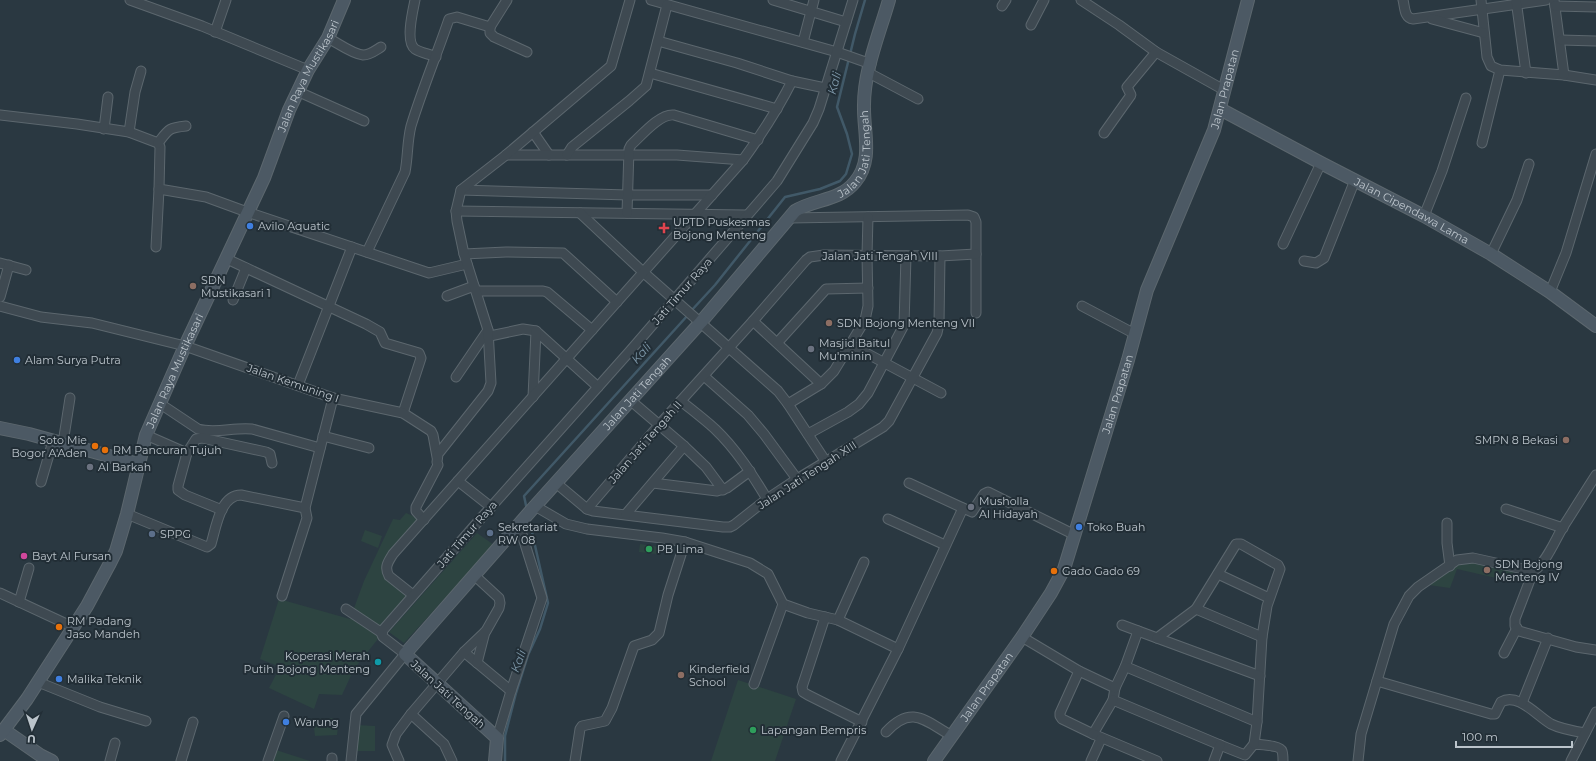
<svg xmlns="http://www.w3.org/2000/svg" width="1596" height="761" font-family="Montserrat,sans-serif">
<rect width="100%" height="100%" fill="#2a3841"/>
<g fill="#2d4441">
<path d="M406,513L420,519L386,567L413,595L354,669L342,695L319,694L314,709L269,688L280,667L260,659L279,599L350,619L364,581L393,519L400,520Z"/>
<path d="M365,530L382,536L378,548L361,541Z"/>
<path d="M477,533L494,545L404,643L389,632Z"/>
<path d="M640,544L659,547L657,554L639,552Z"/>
<path d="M1471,560L1515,570L1509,581L1457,569L1450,588L1429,585L1453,565Z"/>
<path d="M738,680L796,699L775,761H711Z"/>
<path d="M330,718L339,719L337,735L315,736L313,719Z"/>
<path d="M356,725L375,726V751H354Z"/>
<path d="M273,749L310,761H269Z"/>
</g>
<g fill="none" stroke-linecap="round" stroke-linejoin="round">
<g stroke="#415968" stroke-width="2.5">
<path d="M691,311L715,285L785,197L820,189L840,181L846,174L852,154L847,134L837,107L855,34L865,0"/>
<path d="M527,510L524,496L688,315"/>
<path d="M505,761V736L516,693L528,655L540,629L548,603L529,519"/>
</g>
<defs>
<g id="street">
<path d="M130,0L202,26L308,70"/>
<path d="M415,0C413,10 405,42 415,49C421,53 430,54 436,57"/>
<path d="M651,0L837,52L871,64"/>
<path d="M773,0L846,22"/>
<path d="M1081,0L1119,25L1156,52L1224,90"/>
<path d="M1403,0C1405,7 1404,18 1413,19L1546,0"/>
<path d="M1481,0L1487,57L1491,66L1500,70L1564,75L1596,80"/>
<path d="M1516,0L1526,73"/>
<path d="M1554,0L1564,75"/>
<path d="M1002,6L1006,0"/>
<path d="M1555,6L1596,7"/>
<path d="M1432,19L1484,33"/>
<path d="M1031,25L1044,0"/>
<path d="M490,27V33L494,37L527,52"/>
<path d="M215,32L226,0"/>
<path d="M328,38C338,43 352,54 363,55C370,55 376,50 381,47"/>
<path d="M1561,40L1596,41"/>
<path d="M658,41L737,63L792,81L825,88"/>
<path d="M803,42L814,0"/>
<path d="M867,72L918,99"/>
<path d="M650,73L777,109"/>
<path d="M299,92L364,121"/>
<path d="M0,115L77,124L129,132L158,143L160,147L159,189L206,197L247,212L429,273L467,264"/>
<path d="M104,129L108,97"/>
<path d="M129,132L135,92L141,71"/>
<path d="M533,132L549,155"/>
<path d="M1104,133L1131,95L1127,87L1156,52"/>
<path d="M158,143C169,129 168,128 186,126"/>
<path d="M1482,143L1500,70"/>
<path d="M506,155H677L743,160"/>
<path d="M567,155L572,147L629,101L646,86L667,5"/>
<path d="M461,190L628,195H712"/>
<path d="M456,211L746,215"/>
<path d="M580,213L643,272L778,391L788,404L826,462"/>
<path d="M627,213L629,149L631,145C641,136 660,113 674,115L758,140"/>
<path d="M1424,216L1442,171L1466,98"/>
<path d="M790,218L968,215L974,217L976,222V313"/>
<path d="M1283,244L1321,163"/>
<path d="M156,247L159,189"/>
<path d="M367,252L405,172C408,157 407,142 411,126C422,90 437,54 449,19L457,17L490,27L507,0"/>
<path d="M464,254L506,252L563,253L617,302"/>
<path d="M1491,254L1517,200L1529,164"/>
<path d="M227,259L366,324L380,332L385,343L419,353L421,358L403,413"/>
<path d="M1304,261L1316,263L1324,258L1355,180"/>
<path d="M0,263L26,270"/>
<path d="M476,291H543L547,292L592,330"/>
<path d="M1550,292L1566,253L1596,154"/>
<path d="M447,296L474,286"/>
<path d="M0,297L9,265"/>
<path d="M233,300L246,268"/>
<path d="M0,306L41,317L92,323L185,346L333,398L403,413L431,431L433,435L437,457"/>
<path d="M1082,306L1135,334"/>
<path d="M753,321L821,384"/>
<path d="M490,336L523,329L536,331L598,387"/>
<path d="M778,342L826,289L868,288"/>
<path d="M851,345L941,393"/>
<path d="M704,376L748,415L764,434L797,479"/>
<path d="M456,377L488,330"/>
<path d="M298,385L352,247"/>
<path d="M533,397L536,331"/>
<path d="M630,400L684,446L706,467L723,490"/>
<path d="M681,401C692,410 704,419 715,429C736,449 752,474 767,499"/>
<path d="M159,403L198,429C215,434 234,427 252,429L320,448"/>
<path d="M788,404L821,384L834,371L865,320L868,306L867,255L868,217"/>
<path d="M808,434L848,412L859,404L868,393L904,325L906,256"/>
<path d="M146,435L187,453L196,439L202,438L266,452L270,454L272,463"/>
<path d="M323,436L369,448"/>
<path d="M63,443L70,398"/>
<path d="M187,453L178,486V490L185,495L222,510"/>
<path d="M458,481L491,507"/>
<path d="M41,482L53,441"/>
<path d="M556,483L587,509L593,511L723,527H730L734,525L767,499L797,479L883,427L889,421L937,333L939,324L940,256"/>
<path d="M653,483L717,491L727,488L750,471"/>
<path d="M909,483L963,508"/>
<path d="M535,506L566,524L587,529L662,538L685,542L750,563L768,574L783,604L808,613L838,620L898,649"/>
<path d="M587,509L659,425L753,321L806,260L810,257L824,255L940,256L976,254"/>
<path d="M1506,509L1563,528"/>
<path d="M127,514L207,547L211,544C216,528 220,495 241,495L305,508"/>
<path d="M626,514L684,446"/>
<path d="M888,519L945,545"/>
<path d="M424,520L416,511V507L438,465L437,462L438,454L488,391L491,383L488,330L464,254L457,221L456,211L461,190L506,155L611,66L630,0"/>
<path d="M1447,523V543L1450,566"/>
<path d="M1533,572L1515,619V626L1519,631L1576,647L1596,650"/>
<path d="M1218,574L1269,598"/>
<path d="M0,593L73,627"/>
<path d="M413,595L389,576C384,567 388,562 393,554L743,160C761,135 778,109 792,81"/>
<path d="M282,596L307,518L305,508L333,398"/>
<path d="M19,602L29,568"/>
<path d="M346,609L382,633"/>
<path d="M1196,609L1262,637"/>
<path d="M825,617L802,687L803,692L808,695L862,722"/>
<path d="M838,620L864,562"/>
<path d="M1122,625L1157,638L1196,609L1236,544H1241L1278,565L1280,569L1267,606L1262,637L1257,722"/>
<path d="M1022,637L1079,671L1115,688L1113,700L1220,745L1245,755L1254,744C1260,745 1280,745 1282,751C1283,754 1283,758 1283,761"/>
<path d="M1157,638L1260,676"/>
<path d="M464,652L511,691"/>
<path d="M1504,653L1517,628"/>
<path d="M477,663L485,632"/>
<path d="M1125,667L1138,631"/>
<path d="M1079,671L1060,713V716L1062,719L1093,734L1113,700"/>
<path d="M1377,681L1491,714H1495L1501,702C1518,692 1537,716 1551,724C1561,729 1573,731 1585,733"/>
<path d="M38,682L100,707L146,721"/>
<path d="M754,684L783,604"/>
<path d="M1115,688L1125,667L1129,668L1257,722L1254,744"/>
<path d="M1522,703L1548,638"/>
<path d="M411,714L444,744L452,761"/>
<path d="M886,732C912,704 925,721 952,736"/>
<path d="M1093,734L1157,761"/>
<path d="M497,738L511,691L542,598L519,525"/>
<path d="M110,761L115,743"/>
<path d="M181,761L193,722"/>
<path d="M268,761L284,716"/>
<path d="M332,761V758"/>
<path d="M351,761L356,714L405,654L383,637L382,635L383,630L483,516L630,351L777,181L813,123L819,109L853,0"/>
<path d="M399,761L392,745L396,734L411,714L464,652L486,631L499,608L500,603L499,598L474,575"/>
<path d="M575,761L580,729L582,726L605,721L612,708L634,646L652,640L659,633L668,595L685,542"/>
<path d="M841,761L898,649L963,508L972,512L984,494L988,492L1075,535"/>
<path d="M1091,761L1101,739"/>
<path d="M1214,761L1220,745"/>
<path d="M1358,761L1361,734L1394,624L1409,596L1418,587L1457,560L1473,558L1523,569C1526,571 1528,573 1531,572C1544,568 1556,538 1563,527C1574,510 1585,492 1596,475"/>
<path d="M1571,761L1596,712"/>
</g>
<g id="secondary">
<path id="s1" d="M1220,109L1321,163L1424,216L1491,254L1550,292L1596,326"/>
<path d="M0,428L29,434L138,464"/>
<path d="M4,730L40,755L52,761"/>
<path id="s2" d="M0,735L27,699L87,606L109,565L116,551L127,514L146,435L185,346L264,178L289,110L308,70L328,38L344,0"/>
<path id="s3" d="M495,761L497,738L405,654L535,506L701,322L795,211C814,199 840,201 855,182C873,161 864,134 864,109C863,72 879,35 889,0"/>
<path id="s4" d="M934,761L1022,637L1051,593L1064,569L1128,360L1147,290L1214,130L1248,0"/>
</g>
</defs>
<use href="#street" stroke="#5c676e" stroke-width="11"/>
<use href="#secondary" stroke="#5c676e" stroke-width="14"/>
<use href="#street" stroke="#3e4951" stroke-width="9"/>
<use href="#secondary" stroke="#4c5964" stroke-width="12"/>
</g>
<g fill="#3f7fe0" stroke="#222e36" stroke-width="1.5">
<circle cx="250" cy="226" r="4"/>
<circle cx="17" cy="360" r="4"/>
<circle cx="1079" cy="527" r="4"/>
<circle cx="59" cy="679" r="4"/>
<circle cx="286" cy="722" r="4"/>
</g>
<path fill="#e0444e" stroke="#222e36" stroke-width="1.5" d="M662 222h4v4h4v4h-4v4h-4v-4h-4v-4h4z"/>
<g fill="#8d6e63" stroke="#222e36" stroke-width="1.5">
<circle cx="193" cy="286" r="4"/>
<circle cx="829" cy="323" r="4"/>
<circle cx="1566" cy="440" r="4"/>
<circle cx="1487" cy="570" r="4"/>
<circle cx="681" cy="675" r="4"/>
</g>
<g fill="#6b7280" stroke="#222e36" stroke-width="1.5">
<circle cx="811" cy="349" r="4"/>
<circle cx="90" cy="467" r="4"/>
<circle cx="971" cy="507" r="4"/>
</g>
<g fill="#e8710a" stroke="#222e36" stroke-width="1.5">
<circle cx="95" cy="446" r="4"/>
<circle cx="105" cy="450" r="4"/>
<circle cx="1054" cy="571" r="4"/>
<circle cx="59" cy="627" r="4"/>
</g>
<g fill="#5c6f8a" stroke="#222e36" stroke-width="1.5">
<circle cx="490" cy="533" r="4"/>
<circle cx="152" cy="534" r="4"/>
</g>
<g fill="#2e9e5b" stroke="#222e36" stroke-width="1.5">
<circle cx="649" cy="549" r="4"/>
<circle cx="753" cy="730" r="4"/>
</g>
<circle fill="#d1479c" stroke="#222e36" stroke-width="1.5" cx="24" cy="556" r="4"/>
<circle fill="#0f9aa8" stroke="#222e36" stroke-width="1.5" cx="378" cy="662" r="4"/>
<g text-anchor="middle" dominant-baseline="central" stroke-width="4" stroke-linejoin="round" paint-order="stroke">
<g font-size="11" fill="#bbc4cb" stroke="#222e36">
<text stroke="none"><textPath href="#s2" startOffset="732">Jalan Raya Mustikasari</textPath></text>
<text stroke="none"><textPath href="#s4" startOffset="739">Jalan Prapatan</textPath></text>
<text stroke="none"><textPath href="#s3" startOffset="832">Jalan Jati Tengah</textPath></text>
<text stroke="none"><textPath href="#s1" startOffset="217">Jalan Cipendawa Lama</textPath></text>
<text x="880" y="256">Jalan Jati Tengah VIII</text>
<text transform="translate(682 291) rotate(-49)">Jati Timur Raya</text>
<text stroke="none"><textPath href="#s2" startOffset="408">Jalan Raya Mustikasari</textPath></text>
<text transform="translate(293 383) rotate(19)">Jalan Kemuning I</text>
<text stroke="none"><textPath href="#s3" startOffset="497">Jalan Jati Tengah</textPath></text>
<text stroke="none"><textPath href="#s4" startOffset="415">Jalan Prapatan</textPath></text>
<text transform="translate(645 442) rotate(-49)">Jalan Jati Tengah II</text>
<text transform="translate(807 475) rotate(-33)">Jalan Jati Tengah XIII</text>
<text transform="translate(467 534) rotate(-49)">Jati Timur Raya</text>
<text stroke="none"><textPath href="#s4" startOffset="91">Jalan Prapatan</textPath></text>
<text transform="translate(448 694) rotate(42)">Jalan Jati Tengah</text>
</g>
<g font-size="11" fill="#bbc4cb" stroke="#222e36" text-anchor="start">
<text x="673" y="222">UPTD Puskesmas<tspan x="673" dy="13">Bojong Menteng</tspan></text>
<text x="258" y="226">Avilo Aquatic</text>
<text x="201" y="280">SDN<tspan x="201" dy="13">Mustikasari 1</tspan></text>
<text x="837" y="323">SDN Bojong Menteng VII</text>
<text x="819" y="343">Masjid Baitul<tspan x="819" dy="13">Mu'minin</tspan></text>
<text x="25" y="360">Alam Surya Putra</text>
<text x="87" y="440" text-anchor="end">Soto Mie<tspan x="87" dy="13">Bogor A'Aden</tspan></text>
<text x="1558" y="440" text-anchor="end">SMPN 8 Bekasi</text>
<text x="113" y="450">RM Pancuran Tujuh</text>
<text x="98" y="467">Al Barkah</text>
<text x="979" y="501">Musholla<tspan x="979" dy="13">Al Hidayah</tspan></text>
<text x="498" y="527">Sekretariat<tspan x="498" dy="13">RW 08</tspan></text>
<text x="1087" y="527">Toko Buah</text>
<text x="160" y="534">SPPG</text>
<text x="657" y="549">PB Lima</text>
<text x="32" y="556">Bayt Al Fursan</text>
<text x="1495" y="564">SDN Bojong<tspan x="1495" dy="13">Menteng IV</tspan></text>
<text x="1062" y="571">Gado Gado 69</text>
<text x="67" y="621">RM Padang<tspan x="67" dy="13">Jaso Mandeh</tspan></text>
<text x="370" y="656" text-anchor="end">Koperasi Merah<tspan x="370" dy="13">Putih Bojong Menteng</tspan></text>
<text x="689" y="669">Kinderfield<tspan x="689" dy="13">School</tspan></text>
<text x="67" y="679">Malika Teknik</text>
<text x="294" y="722">Warung</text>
<text x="761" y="730">Lapangan Bempris</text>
</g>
<g font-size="12" font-style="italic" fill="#7f99aa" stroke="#222e36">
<text transform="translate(834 83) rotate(-75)">Kali</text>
<text transform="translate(641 353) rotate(-48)">Kali</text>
<text transform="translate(518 661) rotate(-70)">Kali</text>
</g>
</g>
<g transform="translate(32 729) rotate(183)" stroke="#222e36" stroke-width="3" paint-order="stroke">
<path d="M0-3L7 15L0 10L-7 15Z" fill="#bbc4cb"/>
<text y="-6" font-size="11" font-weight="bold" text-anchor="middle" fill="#bbc4cb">U</text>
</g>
<path d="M1456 741v6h116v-6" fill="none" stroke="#bbc4cb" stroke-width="2"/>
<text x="1462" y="741" font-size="12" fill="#bbc4cb" stroke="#222e36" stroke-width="3" paint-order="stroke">100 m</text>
</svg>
